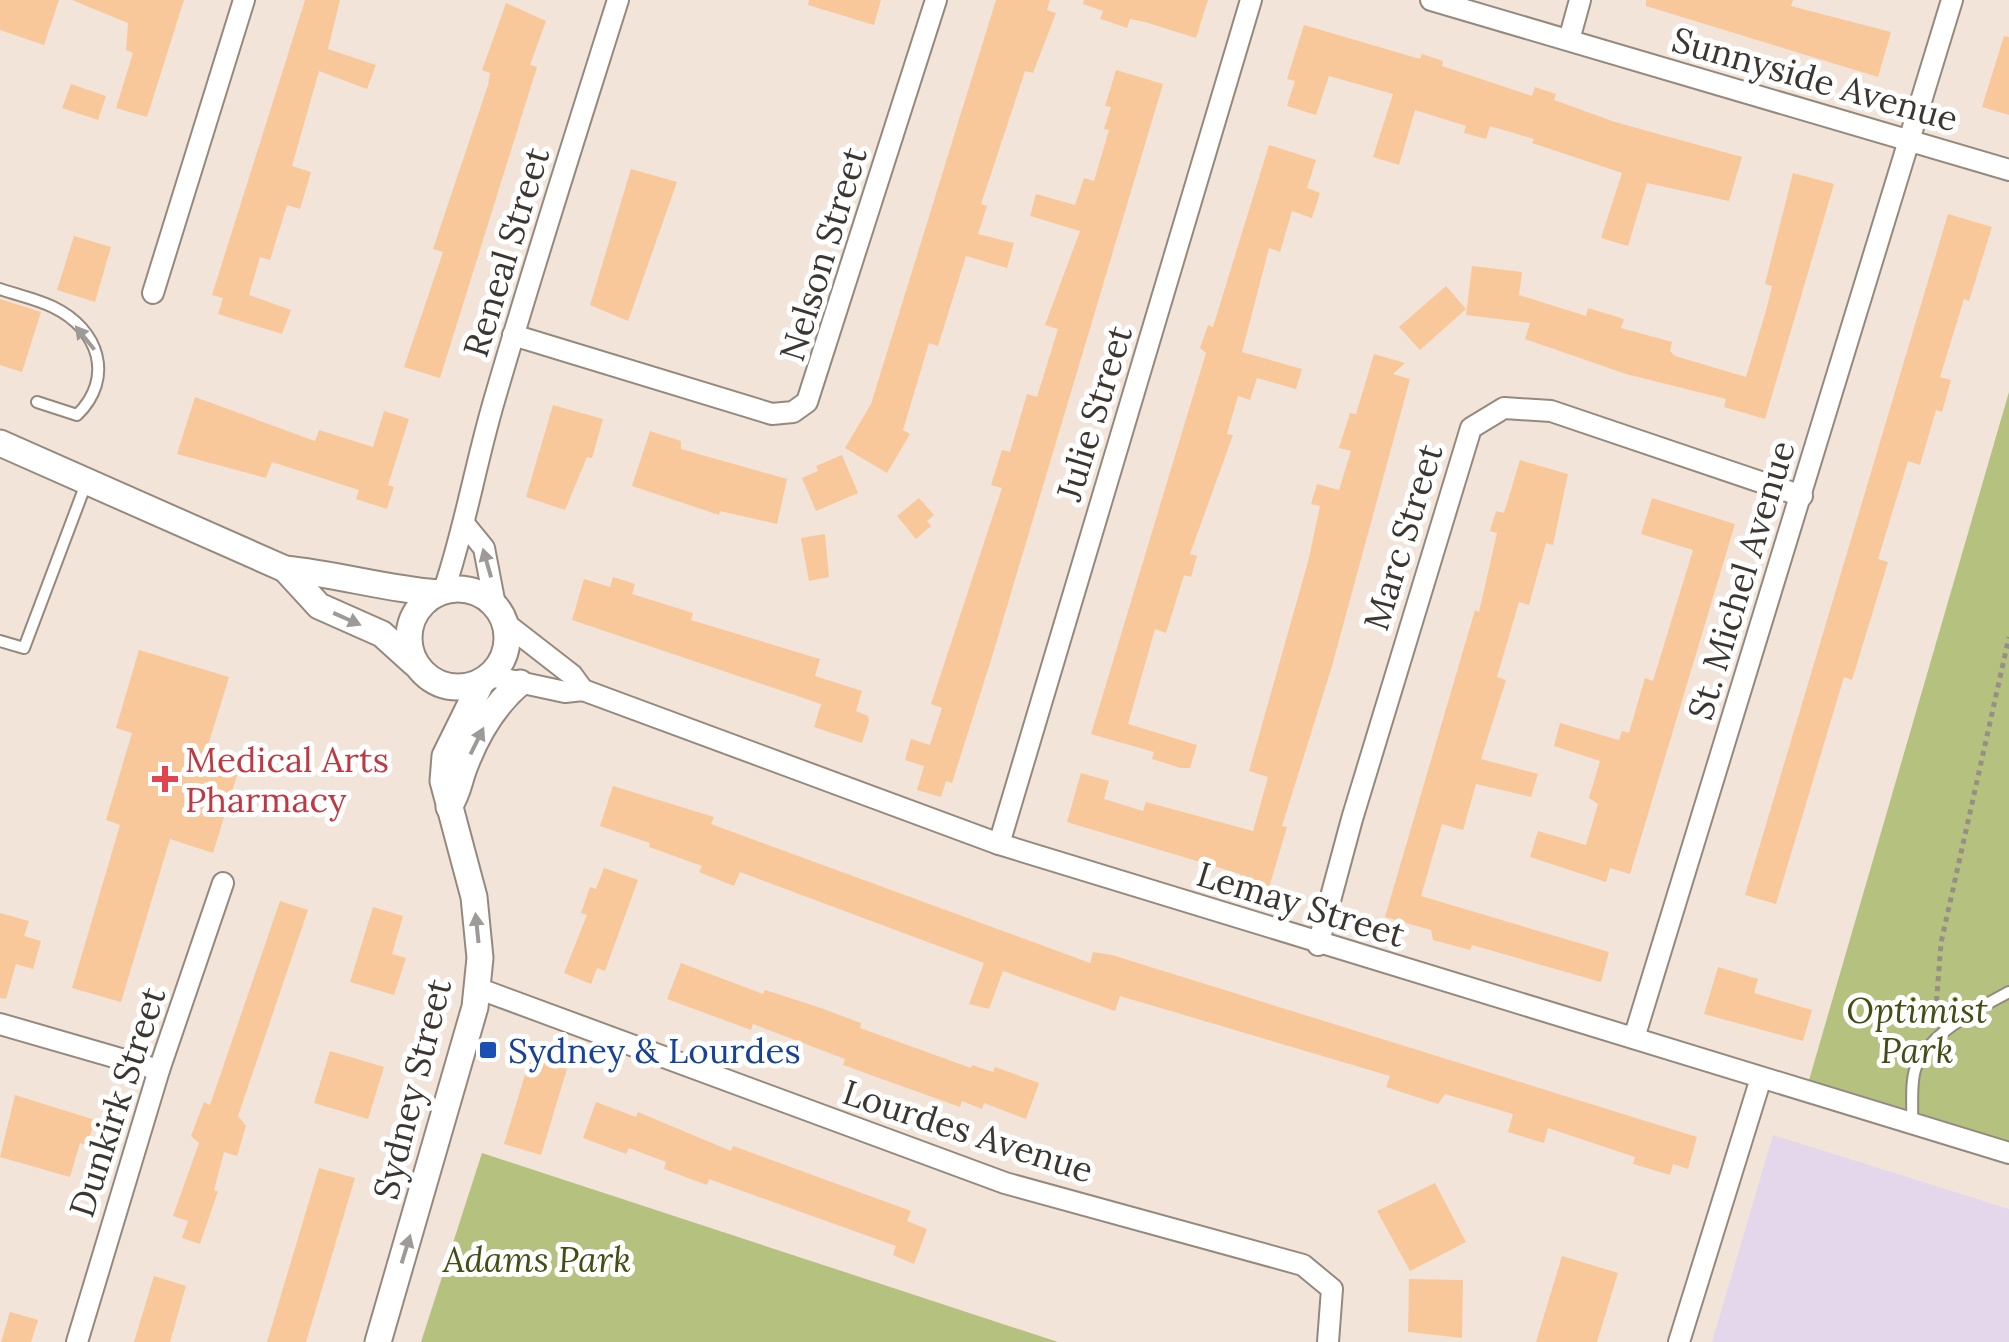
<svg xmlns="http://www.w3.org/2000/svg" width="2009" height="1342" font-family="Lora,serif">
<rect width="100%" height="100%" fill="#f2e4d8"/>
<path fill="#e5d7eb" d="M1773,1135L2009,1209V1342H1712Z"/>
<g fill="#b5c17e">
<path d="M2009,392V1154L1805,1094Z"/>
<path d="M482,1153L1058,1342H421Z"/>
</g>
<g fill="#f8c89b">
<path d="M0,0H59L44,45L0,30Z"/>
<path d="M72,0H184L147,117L116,108L133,53L126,50L128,23Z"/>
<path d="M305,0H340L328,49L376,65L367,89L319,71L292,166L311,172L300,209L287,205L270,260L260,257L249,295L291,310L282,334L218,314L223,298L212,295Z"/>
<path d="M809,0H881L874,25L808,5Z"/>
<path d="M996,0H1050L1047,10L1056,13L1033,73L1025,71L981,204L987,206L978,234L1014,243L1007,268L966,256L938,346L929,343L903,430L910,434L887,473L845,448L871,404Z"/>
<path d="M1084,0H1208L1196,38L1145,22L1130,19L1127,28L1107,21L1100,19L1103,11L1083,4Z"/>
<path d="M1646,0H1793L1791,6L1891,32L1878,77L1646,6Z"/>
<path d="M506,3L546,21L530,65L537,67L440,378L404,367L443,252L433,249L488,85L490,73L482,70Z"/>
<path d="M1304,25L1420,59L1422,54L1443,61L1442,66L1532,96L1535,87L1556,94L1554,100L1615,122L1742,157L1729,201L1647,183L1628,246L1601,238L1622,173L1532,143L1534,139L1490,126L1486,139L1464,133L1466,126L1415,110L1399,165L1373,157L1393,94L1329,76L1316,115L1287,106L1295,81L1287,79Z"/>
<path d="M2004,36L2009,37V115L1982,107Z"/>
<path d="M1116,70L1163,84L991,660L952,783L946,781L941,797L917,790L924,766L905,760L911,739L930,745L942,708L931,704L1002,488L991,485L1002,450L1010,452L1027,394L1037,397L1058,329L1045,325L1080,231L1030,216L1036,194L1075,205L1084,178L1094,181L1109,130L1104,129L1111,107L1105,106Z"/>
<path d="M71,84L106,96L98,120L62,108Z"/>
<path d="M1269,145L1316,160L1307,188L1320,193L1312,218L1292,211L1280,252L1269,248L1242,352L1302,369L1296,389L1257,378L1250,400L1238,396L1227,434L1233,435L1190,554L1197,556L1191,577L1184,575L1166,633L1155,629L1128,724L1197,745L1190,768H1181L1152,759L1154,752L1091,734L1206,353L1200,348L1208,325L1213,327Z"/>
<path d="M631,169L677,182L628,321L590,305Z"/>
<path d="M1793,173L1834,184L1765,419L1724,407L1726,399L1626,374L1525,339L1530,323L1466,315L1472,266L1522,272L1519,295L1586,316L1588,308L1624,319L1621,328L1672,342L1670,351L1675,356L1746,377L1767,307L1772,286L1765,284Z"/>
<path d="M1948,214L1992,227L1969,301L1964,299L1940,377L1951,380L1942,412L1936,410L1920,465L1908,461L1878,559L1888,562L1852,680L1844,677L1776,904L1745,895Z"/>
<path d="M74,236L111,247L95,302L57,290Z"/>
<path d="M1446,286L1466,309L1420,350L1399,327Z"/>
<path d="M0,299L41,312L22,372L0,365Z"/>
<path d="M1374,354L1405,363L1393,374L1410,379L1332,666L1282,826L1287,827L1268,891L1238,882L1240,874L1067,822L1081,773L1109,781L1104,799L1143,811L1146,802L1253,831L1268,777L1249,771L1309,558L1320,506L1311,504L1317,484L1339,490L1351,451L1339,448L1350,413L1356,414Z"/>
<path d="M195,397L315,441L319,430L373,447L384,411L409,419L388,485L394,487L387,509L356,499L359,490L272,462L266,478L177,454Z"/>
<path d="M553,405L603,419L592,458L587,457L565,510L526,497Z"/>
<path d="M650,431L681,441V449L787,479L777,524L720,511L719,515L632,486Z"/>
<path d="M842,455L858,493L816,511L802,478L818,471L816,466Z"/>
<path d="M1520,460L1568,474L1553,545L1546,543L1529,605L1519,602L1497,677L1506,680L1481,759L1538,774L1531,797L1476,784L1463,830L1442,824L1421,896L1609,952L1601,982L1472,945L1470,950L1433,940L1431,930L1385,917L1475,610L1479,612L1497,533L1490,531L1496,511L1504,513Z"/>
<path d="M919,498L934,515L927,521L931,526L916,539L897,516Z"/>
<path d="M1652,498L1735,524L1630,874L1610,868L1606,882L1530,857L1538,831L1586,845L1598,804L1589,798L1600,761L1554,746L1560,723L1619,740L1622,731L1629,733L1645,678L1653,681L1693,550L1641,534Z"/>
<path d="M825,534L829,577L809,581L801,538Z"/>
<path d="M613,577L635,584L632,594L693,613L691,620L820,659L815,676L862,691L856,711L868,716L869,721L862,743L814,727L821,704L572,620L584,579L610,587Z"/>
<path d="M139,650L229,677L203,762L238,772L213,853L170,839L121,1002L72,988L120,825L106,820L132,733L116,728Z"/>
<path d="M613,786L714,817L711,824L1090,963L1093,952L1112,955L1697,1137L1688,1169L1673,1164L1670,1175L1633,1164L1635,1157L1548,1128L1544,1143L1508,1132L1513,1114L1445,1094L1438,1104L1386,1087L1390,1076L1120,996L1115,1011L1003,971L989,1009L969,1004L984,963L740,872L734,886L699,872L702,866L649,847L650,843L600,826Z"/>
<path d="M604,868L638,880L605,971L597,968L591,984L564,973L587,915L581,913L590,887L596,889Z"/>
<path d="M280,901L308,910L238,1116L246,1126L237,1156L224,1152L214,1190L218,1191L200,1244L182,1238L188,1221L173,1216L199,1143L191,1136L204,1102L210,1105Z"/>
<path d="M373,907L403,916L392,954L406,958L394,995L350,982Z"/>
<path d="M0,913L29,921L24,936L41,941L33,969L16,964L6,999L0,998Z"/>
<path d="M681,963L763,994L765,990L818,1007L861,1023L860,1028L971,1068L972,1065L993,1072L995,1067L1039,1083L1026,1119L984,1103L982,1109L962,1101L960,1107L843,1065L845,1059L753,1024L751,1030L667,999Z"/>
<path d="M1718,967L1758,979L1754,993L1812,1010L1803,1041L1704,1014Z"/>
<path d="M330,1051L384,1067L368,1119L314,1103Z"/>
<path d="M530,1058L567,1069L541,1155L504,1144Z"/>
<path d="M15,1095L95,1120L87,1145L80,1143L70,1177L0,1157Z"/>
<path d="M596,1102L636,1117L638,1112L731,1151L733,1146L911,1211L907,1221L927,1229L914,1264L893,1255L896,1246L709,1179L707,1185L664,1169L666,1162L629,1148L626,1154L583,1138Z"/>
<path d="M319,1168L355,1178L306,1342H267Z"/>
<path d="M1435,1183L1466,1242L1410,1271L1377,1211Z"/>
<path d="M1562,1256L1618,1273L1597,1342H1536Z"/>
<path d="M154,1276L186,1286L170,1342H134Z"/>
<path d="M1409,1279L1463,1280L1462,1338L1408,1332Z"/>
<path d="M10,1312L38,1320L31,1342H1Z"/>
</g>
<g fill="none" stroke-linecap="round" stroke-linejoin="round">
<defs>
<g id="service">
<path d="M0,289C17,295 37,299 53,307C99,329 115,378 77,415L37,402"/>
<path d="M0,641L24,648L87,481"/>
<path d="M1912,1123C1913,1107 1910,1082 1916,1067C1931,1031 1978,1009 2009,992"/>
</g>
<g id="minor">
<path d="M1431,0L2009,170"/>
<path d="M1569,40L1580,0"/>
<path d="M153,293L244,0"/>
<path d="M513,335L772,414L793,412L807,402L936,0"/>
<path d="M466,526L484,548L495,605"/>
<path d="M444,590C465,528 475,466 494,401C533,267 576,133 618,0"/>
<path d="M505,623L572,675L583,690"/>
<path d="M490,676L565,692L583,690L999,844L2009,1153"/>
<path d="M999,844L1251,0"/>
<path d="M1318,945L1352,819L1471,428L1504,408L1551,411L1802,496"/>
<path d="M477,988L1005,1183L1303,1265L1332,1289L1328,1342"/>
<path d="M0,1024L159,1070"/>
<path d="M1634,1038L1952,0"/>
<path d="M77,1342L159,1070L223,883"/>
<path d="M1679,1342L1761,1078"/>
</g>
<g id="tertiary">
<path d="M0,443L285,569C337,574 385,589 438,593"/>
<path d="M285,569L319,606L382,634L414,663"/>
<circle cx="458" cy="638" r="49"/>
<path d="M449,807C459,792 459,779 466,763C478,732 495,704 520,683"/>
<path d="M378,1342L475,1007L480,958L474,897L443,781L445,756L482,681"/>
</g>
</defs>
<use href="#service" stroke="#95897d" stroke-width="14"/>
<use href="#minor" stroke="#95897d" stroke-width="24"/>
<use href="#tertiary" stroke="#95897d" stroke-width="29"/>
<path stroke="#988e86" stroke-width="5" stroke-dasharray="5 5" stroke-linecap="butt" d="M1935,1021L1941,943L2009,637"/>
<use href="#service" stroke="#fff" stroke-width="10"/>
<use href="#minor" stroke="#fff" stroke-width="20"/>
<use href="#tertiary" stroke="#fff" stroke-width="25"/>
</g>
<defs><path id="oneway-solid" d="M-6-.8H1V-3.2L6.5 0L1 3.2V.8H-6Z" transform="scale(2.5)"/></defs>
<g fill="#9e9a98">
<use href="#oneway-solid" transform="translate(85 338) rotate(-129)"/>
<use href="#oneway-solid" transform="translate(487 563) rotate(-106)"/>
<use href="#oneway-solid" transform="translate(347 619) rotate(24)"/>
<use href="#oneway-solid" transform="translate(477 741) rotate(-64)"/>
<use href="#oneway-solid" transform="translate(477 928) rotate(-96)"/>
<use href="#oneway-solid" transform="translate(406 1249) rotate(-73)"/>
</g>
<path fill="#e0444e" stroke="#fff" stroke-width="4" d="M160 764h10v10h10v10h-10v10h-10v-10h-10v-10h10z"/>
<rect fill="#1a4fb4" stroke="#fff" stroke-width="4" x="478" y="1040" width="20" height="20" rx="5"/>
<g text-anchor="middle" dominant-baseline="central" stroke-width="10" stroke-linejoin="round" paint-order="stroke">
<g font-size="35" fill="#3c3631" stroke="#fff">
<text transform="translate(1815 79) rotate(16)">Sunnyside Avenue</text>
<text transform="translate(506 252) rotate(-73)">Reneal Street</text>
<text transform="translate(823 254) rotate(-73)">Nelson Street</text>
<text transform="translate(1094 413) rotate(-73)">Julie Street</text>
<text transform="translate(1403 537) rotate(-73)">Marc Street</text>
<text transform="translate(1741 580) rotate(-73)">St. Michel Avenue</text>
<text transform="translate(1301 904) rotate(17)">Lemay Street</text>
<text transform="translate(412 1089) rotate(-76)">Sydney Street</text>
<text transform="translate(117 1102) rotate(-72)">Dunkirk Street</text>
<text transform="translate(968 1131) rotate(18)">Lourdes Avenue</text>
</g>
<g font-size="35" fill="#be3a42" stroke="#fff" text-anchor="start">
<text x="185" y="759">Medical Arts<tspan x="185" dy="40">Pharmacy</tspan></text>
</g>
<g font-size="35" font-style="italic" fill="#454d14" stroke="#fff">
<text x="1917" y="1010">Optimist<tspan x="1917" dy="40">Park</tspan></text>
<text x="537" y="1259">Adams Park</text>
</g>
<g font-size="35" fill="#164399" stroke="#fff" text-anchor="start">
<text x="508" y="1050">Sydney &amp; Lourdes</text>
</g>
</g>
</svg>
